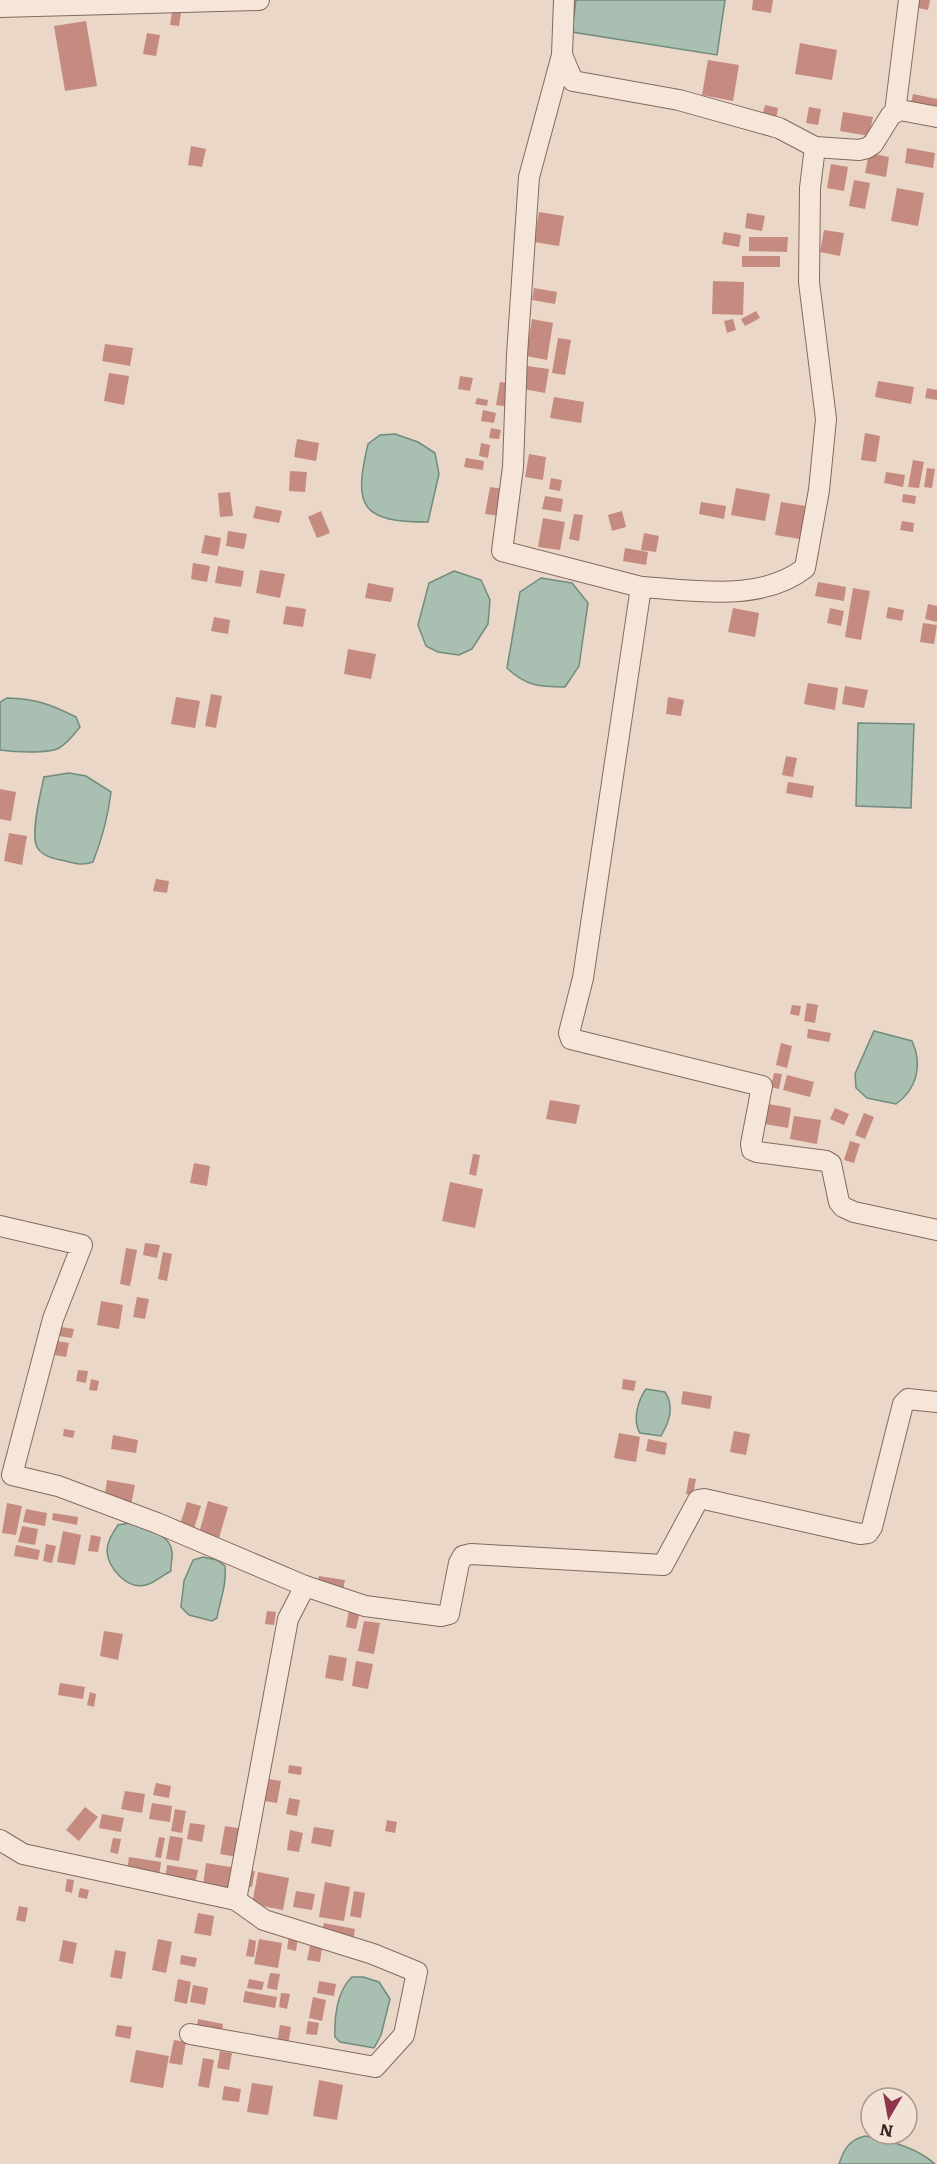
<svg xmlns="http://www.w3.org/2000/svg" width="937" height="2164" font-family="Literata,serif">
<rect width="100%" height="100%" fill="#ead7c7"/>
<g fill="#a8bfb2" stroke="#708c7e" stroke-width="1.5">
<path d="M576,0H725L717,55L572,32Z"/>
<path d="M395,434L418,442L435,453L439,474L428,522C361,522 353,507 368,444L380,435Z"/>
<path d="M454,571L481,580L490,600L488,624L472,649L459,655L438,652L426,646L418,625L429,583Z"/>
<path d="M541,578L572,583L588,603L579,666L565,687C540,687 526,686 507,668L520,592Z"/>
<path d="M7,698C36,699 50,704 76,717L80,727C74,734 68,743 59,748C48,754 13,752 0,750V702Z"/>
<path d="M858,723L914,724L911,808L856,806Z"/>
<path d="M69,773L86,776L111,792C108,817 102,839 93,862C82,866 72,863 61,860C53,859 41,855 37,847C30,835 41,791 44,777Z"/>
<path d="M874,1031L912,1041C923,1065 917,1089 896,1104L867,1098L856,1088L855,1074Z"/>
<path d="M646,1389L665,1392C675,1407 669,1422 661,1436L640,1433C632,1421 638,1400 646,1389Z"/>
<path d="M130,1523C146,1529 170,1533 172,1552C173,1559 170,1564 171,1571C163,1575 154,1583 146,1585C127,1590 108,1568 107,1551C107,1541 113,1533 118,1525Z"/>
<path d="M203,1557L217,1560L225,1566C227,1584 220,1600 217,1618L212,1621L189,1615L181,1607L184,1581L193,1560Z"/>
<path d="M352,1977H363L379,1982L390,1999L381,2035L374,2048L340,2042L335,2037C334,2017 337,1991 352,1977Z"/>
<path d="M865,2136C889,2140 917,2148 935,2164H839C844,2149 849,2140 865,2136Z"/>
</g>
<g fill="#c58b81">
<path d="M753,0H773L771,13L752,10Z"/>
<path d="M915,0H930L928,10L913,7Z"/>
<path d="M172,12L181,13L179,26L170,25Z"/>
<path d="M86,21L97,86L65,91L54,26Z"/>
<path d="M147,33L160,35L156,56L143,54Z"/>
<path d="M800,43L837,50L832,80L795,74Z"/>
<path d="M708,60L739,65L733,101L702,95Z"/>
<path d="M913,94L937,99V113L910,108Z"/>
<path d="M765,105L778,108L776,120L762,117Z"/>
<path d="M809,107L821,109L818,125L806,123Z"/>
<path d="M843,112L873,117L869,136L840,131Z"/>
<path d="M191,146L206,149L202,167L188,165Z"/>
<path d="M907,148L935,153L933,168L905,163Z"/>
<path d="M869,153L889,157L886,177L865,173Z"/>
<path d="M831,164L848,167L844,191L827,188Z"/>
<path d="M854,180L870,183L865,209L849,206Z"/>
<path d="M897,188L924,193L918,226L891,221Z"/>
<path d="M539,212L564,216L559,246L534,242Z"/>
<path d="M747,213L765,216L762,231L745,228Z"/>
<path d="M824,230L844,233L840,256L820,252Z"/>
<path d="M724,232L741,235L739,247L722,244Z"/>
<path d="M749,237H788L787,252L749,251Z"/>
<rect x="742" y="256" width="38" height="11"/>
<path d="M713,281L744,282L743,315L712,314Z"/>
<path d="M534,288L557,292L555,304L532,300Z"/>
<path d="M756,311L760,318L745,326L741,319Z"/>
<path d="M532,319L553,323L547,360L526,356Z"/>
<path d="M733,319L736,330L727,333L724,321Z"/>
<path d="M558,338L571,340L565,375L552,373Z"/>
<path d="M105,344L133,348L130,366L102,361Z"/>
<path d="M527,366L549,369L545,393L523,389Z"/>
<path d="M109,373L129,376L124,405L104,401Z"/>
<path d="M460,376L473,378L470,391L458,389Z"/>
<path d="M878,381L914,387L911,404L875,397Z"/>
<path d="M500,382L514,384L510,407L496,405Z"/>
<path d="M927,388L937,390V400L925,398Z"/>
<path d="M554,397L584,402L581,423L550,418Z"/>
<path d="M477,398L488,400L487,406L475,404Z"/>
<path d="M483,410L496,413L494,423L481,421Z"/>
<path d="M491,428L501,430L499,439L489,438Z"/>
<path d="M865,433L880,436L876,462L861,460Z"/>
<path d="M297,439L319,443L316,461L294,457Z"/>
<path d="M481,443L490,445L488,458L479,456Z"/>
<path d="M529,454L546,457L543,480L525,477Z"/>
<path d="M466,458L484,461L483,470L464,467Z"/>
<path d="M913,460L924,462L919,488L908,487Z"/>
<path d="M927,468L935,469L932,488L924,487Z"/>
<path d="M290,471L307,472L305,492L289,491Z"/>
<path d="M886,472L905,475L903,487L884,483Z"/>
<path d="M551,478L562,480L560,491L549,489Z"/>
<path d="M490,487L505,489L500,516L485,514Z"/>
<path d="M736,488L770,494L765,521L731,515Z"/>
<path d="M230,492L233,516L220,517L218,493Z"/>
<path d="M903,494L916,496L915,504L902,502Z"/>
<path d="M545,496L563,499L561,512L542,509Z"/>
<path d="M701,502L726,506L724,519L699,514Z"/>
<path d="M781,502L812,507L806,540L775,535Z"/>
<path d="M256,506L282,511L279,523L253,518Z"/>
<path d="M321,511L330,533L317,538L308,517Z"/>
<path d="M622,511L626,527L612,531L608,515Z"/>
<path d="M574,514L583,515L579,541L569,539Z"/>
<path d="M543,518L565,522L560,550L538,547Z"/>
<path d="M902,521L914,523L913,532L900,530Z"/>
<path d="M228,531L247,534L244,549L226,546Z"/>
<path d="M644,533L659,536L656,552L641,550Z"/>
<path d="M205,535L221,538L218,556L201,553Z"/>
<path d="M625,548L648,552L646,565L623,561Z"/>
<path d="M193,563L210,566L207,582L191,579Z"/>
<path d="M218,566L244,571L241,587L215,583Z"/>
<path d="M260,570L285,574L280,598L256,593Z"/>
<path d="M818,582L846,587L844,601L815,596Z"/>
<path d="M368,583L394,588L391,602L365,598Z"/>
<path d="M853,588L870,591L861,640L845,637Z"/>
<path d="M928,604L937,606V622L925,619Z"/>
<path d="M286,606L306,609L303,627L283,624Z"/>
<path d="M888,607L904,610L902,621L886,618Z"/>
<path d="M733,608L759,613L755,637L728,632Z"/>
<path d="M830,608L844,611L841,626L827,623Z"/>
<path d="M214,617L230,620L228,634L211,631Z"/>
<path d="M923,623L937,625L934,644L920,642Z"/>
<path d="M348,649L376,654L371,679L344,674Z"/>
<path d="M808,683L838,688L835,710L804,704Z"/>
<path d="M845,686L868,690L864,708L842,704Z"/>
<path d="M211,694L222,696L216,728L205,726Z"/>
<path d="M176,697L200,701L195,728L171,724Z"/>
<path d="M668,697L684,700L681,716L666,714Z"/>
<path d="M786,756L797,758L793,777L782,775Z"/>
<path d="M788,782L814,786L812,798L786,793Z"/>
<path d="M0,789L16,792L11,821L0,819Z"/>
<path d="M9,833L27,836L22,865L4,861Z"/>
<path d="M156,879L169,881L167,893L153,891Z"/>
<path d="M807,1003L818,1005L815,1023L804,1021Z"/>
<path d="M792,1005L801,1006L799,1016L790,1014Z"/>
<path d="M808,1029L831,1033L829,1042L807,1038Z"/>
<path d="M781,1043L792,1046L787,1068L776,1065Z"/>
<path d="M774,1073L782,1074L779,1089L771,1087Z"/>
<path d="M787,1075L814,1082L810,1097L783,1090Z"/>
<path d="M550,1100L580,1105L576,1124L546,1119Z"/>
<path d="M763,1103L791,1108L788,1128L759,1123Z"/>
<path d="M835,1108L849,1114L844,1125L830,1119Z"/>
<path d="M864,1113L874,1117L865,1139L855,1135Z"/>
<path d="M794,1116L821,1120L817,1144L790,1139Z"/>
<path d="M850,1141L860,1144L854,1163L844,1160Z"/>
<path d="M473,1154L480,1155L476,1176L469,1174Z"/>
<path d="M194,1163L210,1166L207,1186L190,1183Z"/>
<path d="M450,1182L483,1189L475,1228L442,1221Z"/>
<path d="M145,1243L160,1245L157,1258L143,1255Z"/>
<path d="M126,1248L137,1250L130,1286L120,1284Z"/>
<path d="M163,1252L172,1254L167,1281L158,1279Z"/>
<path d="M137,1297L149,1299L145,1319L133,1317Z"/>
<path d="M101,1301L123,1305L119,1329L97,1325Z"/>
<path d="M61,1327L74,1329L72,1338L59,1336Z"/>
<path d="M57,1341L69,1343L66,1357L55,1355Z"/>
<path d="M78,1370L88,1371L86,1383L76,1381Z"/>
<path d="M91,1379L99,1381L97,1391L89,1390Z"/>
<path d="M623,1379L636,1381L634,1391L622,1389Z"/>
<path d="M683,1391L712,1396L710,1409L681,1404Z"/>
<path d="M64,1429L75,1431L73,1438L63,1436Z"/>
<path d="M734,1431L750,1434L746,1455L730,1452Z"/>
<path d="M619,1433L640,1437L636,1462L614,1458Z"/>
<path d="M113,1435L138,1440L136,1453L111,1449Z"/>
<path d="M648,1439L667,1443L665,1455L646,1451Z"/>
<path d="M689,1478L696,1479L693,1495L686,1494Z"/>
<path d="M107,1480L135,1485L131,1505L104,1500Z"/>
<path d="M208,1501L228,1507L219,1538L199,1533Z"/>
<path d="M187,1502L201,1506L193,1532L179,1528Z"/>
<path d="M7,1503L22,1506L16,1535L2,1533Z"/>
<path d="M26,1509L47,1513L45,1526L23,1522Z"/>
<path d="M53,1513L78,1517L77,1525L52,1520Z"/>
<path d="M22,1526L38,1529L35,1545L18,1542Z"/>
<path d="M63,1531L81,1535L75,1565L57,1562Z"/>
<path d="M91,1535L101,1537L98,1552L88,1551Z"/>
<path d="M46,1544L56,1546L52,1563L43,1561Z"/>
<path d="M16,1545L40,1550L38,1560L14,1556Z"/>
<path d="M319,1576L345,1580L343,1590L317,1585Z"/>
<path d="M349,1610L360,1612L356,1629L346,1627Z"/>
<path d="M267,1611L276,1612L274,1625L265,1624Z"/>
<path d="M364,1621L380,1623L374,1654L358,1651Z"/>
<path d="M104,1631L123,1634L118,1660L100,1656Z"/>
<path d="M329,1655L347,1658L343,1681L325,1678Z"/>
<path d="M356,1661L373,1664L368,1689L352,1686Z"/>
<path d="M60,1683L85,1687L83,1699L58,1695Z"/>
<path d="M90,1692L96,1694L94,1707L87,1705Z"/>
<path d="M289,1765L302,1767L301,1775L288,1773Z"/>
<path d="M268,1779L281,1781L277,1803L264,1801Z"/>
<path d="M156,1783L171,1786L169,1798L153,1795Z"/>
<path d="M125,1791L145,1794L142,1813L121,1809Z"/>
<path d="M289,1798L300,1800L297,1816L286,1814Z"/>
<path d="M152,1803L172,1806L170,1822L149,1819Z"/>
<path d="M85,1807L98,1817L79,1841L66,1830Z"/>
<path d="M175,1809L186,1811L182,1833L171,1831Z"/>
<path d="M102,1814L124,1818L121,1832L99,1828Z"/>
<path d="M387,1820L397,1822L395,1833L385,1831Z"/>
<path d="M190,1823L205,1825L202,1842L187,1839Z"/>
<path d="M225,1826L243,1829L238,1857L220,1854Z"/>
<path d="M314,1827L334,1830L331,1847L311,1843Z"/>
<path d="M290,1830L303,1833L299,1852L287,1850Z"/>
<path d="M170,1836L183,1838L179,1861L166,1859Z"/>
<path d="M159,1837L165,1838L161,1858L155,1857Z"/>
<path d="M113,1838L121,1839L118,1854L110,1852Z"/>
<path d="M129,1857L161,1862L159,1877L127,1871Z"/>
<path d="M206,1863L236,1868L232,1890L203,1885Z"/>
<path d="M167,1865L198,1870L195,1884L165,1879Z"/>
<path d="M247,1870L255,1871L252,1887L244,1886Z"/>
<path d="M258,1872L289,1878L283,1910L252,1904Z"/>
<path d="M67,1879L74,1880L72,1893L65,1891Z"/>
<path d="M325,1882L350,1887L344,1921L319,1917Z"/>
<path d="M80,1888L89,1890L87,1899L78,1897Z"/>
<path d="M296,1891L315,1894L312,1910L293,1907Z"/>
<path d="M354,1891L365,1893L361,1918L350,1916Z"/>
<path d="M19,1906L28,1908L25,1922L16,1920Z"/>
<path d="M198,1913L214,1916L211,1936L194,1933Z"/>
<path d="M324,1923L355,1929L353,1942L321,1936Z"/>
<path d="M289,1935L298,1937L296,1951L287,1949Z"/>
<path d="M158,1939L172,1942L166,1973L152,1970Z"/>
<path d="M249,1939L256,1941L254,1957L246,1956Z"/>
<path d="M259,1939L282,1943L278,1968L254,1964Z"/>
<path d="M63,1940L77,1943L73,1964L59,1961Z"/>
<path d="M310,1946L322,1948L320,1962L307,1960Z"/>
<path d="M115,1950L126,1952L122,1979L110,1977Z"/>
<path d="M181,1955L197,1958L195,1967L180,1964Z"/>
<path d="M270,1973L280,1974L277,1990L267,1988Z"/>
<path d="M178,1979L191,1982L187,2004L174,2001Z"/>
<path d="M249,1979L264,1982L262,1990L247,1988Z"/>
<path d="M319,1981L336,1984L334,1996L317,1993Z"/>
<path d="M193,1985L208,1988L205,2005L190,2002Z"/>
<path d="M245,1991L277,1997L275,2008L243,2002Z"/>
<path d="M281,1993L290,1994L287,2009L279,2007Z"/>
<path d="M313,1997L326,2000L322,2021L309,2018Z"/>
<path d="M198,2019L223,2024L222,2031L197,2026Z"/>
<path d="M308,2021L319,2023L317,2035L306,2034Z"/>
<path d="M117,2025L132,2027L130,2039L115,2036Z"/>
<path d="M280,2025L291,2027L288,2046L277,2044Z"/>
<path d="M174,2040L186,2042L182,2065L169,2063Z"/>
<path d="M136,2050L169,2056L163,2088L130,2082Z"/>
<path d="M220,2051L232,2053L229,2070L217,2068Z"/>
<path d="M203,2058L214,2060L209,2088L198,2086Z"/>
<path d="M319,2080L343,2085L337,2120L313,2116Z"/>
<path d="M252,2083L273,2086L268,2115L247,2112Z"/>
<path d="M224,2086L241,2089L239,2102L222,2100Z"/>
</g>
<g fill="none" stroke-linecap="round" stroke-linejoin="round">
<defs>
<g id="street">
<path d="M564,0L562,55L573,81L679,100L779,128L815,147L859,150L867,148L873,144L891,115L900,110L937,117"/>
<path d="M0,7L259,0"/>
<path d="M562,55L529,177L517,355L513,467L502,551L641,587L583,978L569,1033L571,1039L762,1086L751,1144L752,1150L757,1152L826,1161L831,1164L839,1202L843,1207L854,1212L937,1230"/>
<path d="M895,112L909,0"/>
<path d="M641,587C694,590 760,603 805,568L819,490L826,419L809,282L810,188L815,147"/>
<path d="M0,1226L82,1245L53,1319L12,1475L58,1486L157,1523L305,1586L365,1606L441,1616L449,1614L459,1563L463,1556L471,1554L663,1565L698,1500L704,1499L860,1534L868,1533L872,1527L903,1404L908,1399L937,1402"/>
<path d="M0,1840L23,1854L236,1900L288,1619L305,1586"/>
<path d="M190,2034L375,2067L404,2035L417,1972L373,1954L264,1920L236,1900"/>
</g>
</defs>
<use href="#street" stroke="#84695e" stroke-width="22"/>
<use href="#street" stroke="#f6e6da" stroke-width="20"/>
</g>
<g transform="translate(889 2116) rotate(190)"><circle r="28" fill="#f2e3d6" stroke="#a7978e" stroke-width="1.5"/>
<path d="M0-4.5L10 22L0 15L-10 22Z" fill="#8e344c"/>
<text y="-9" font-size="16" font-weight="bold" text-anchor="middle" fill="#362521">N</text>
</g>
</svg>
